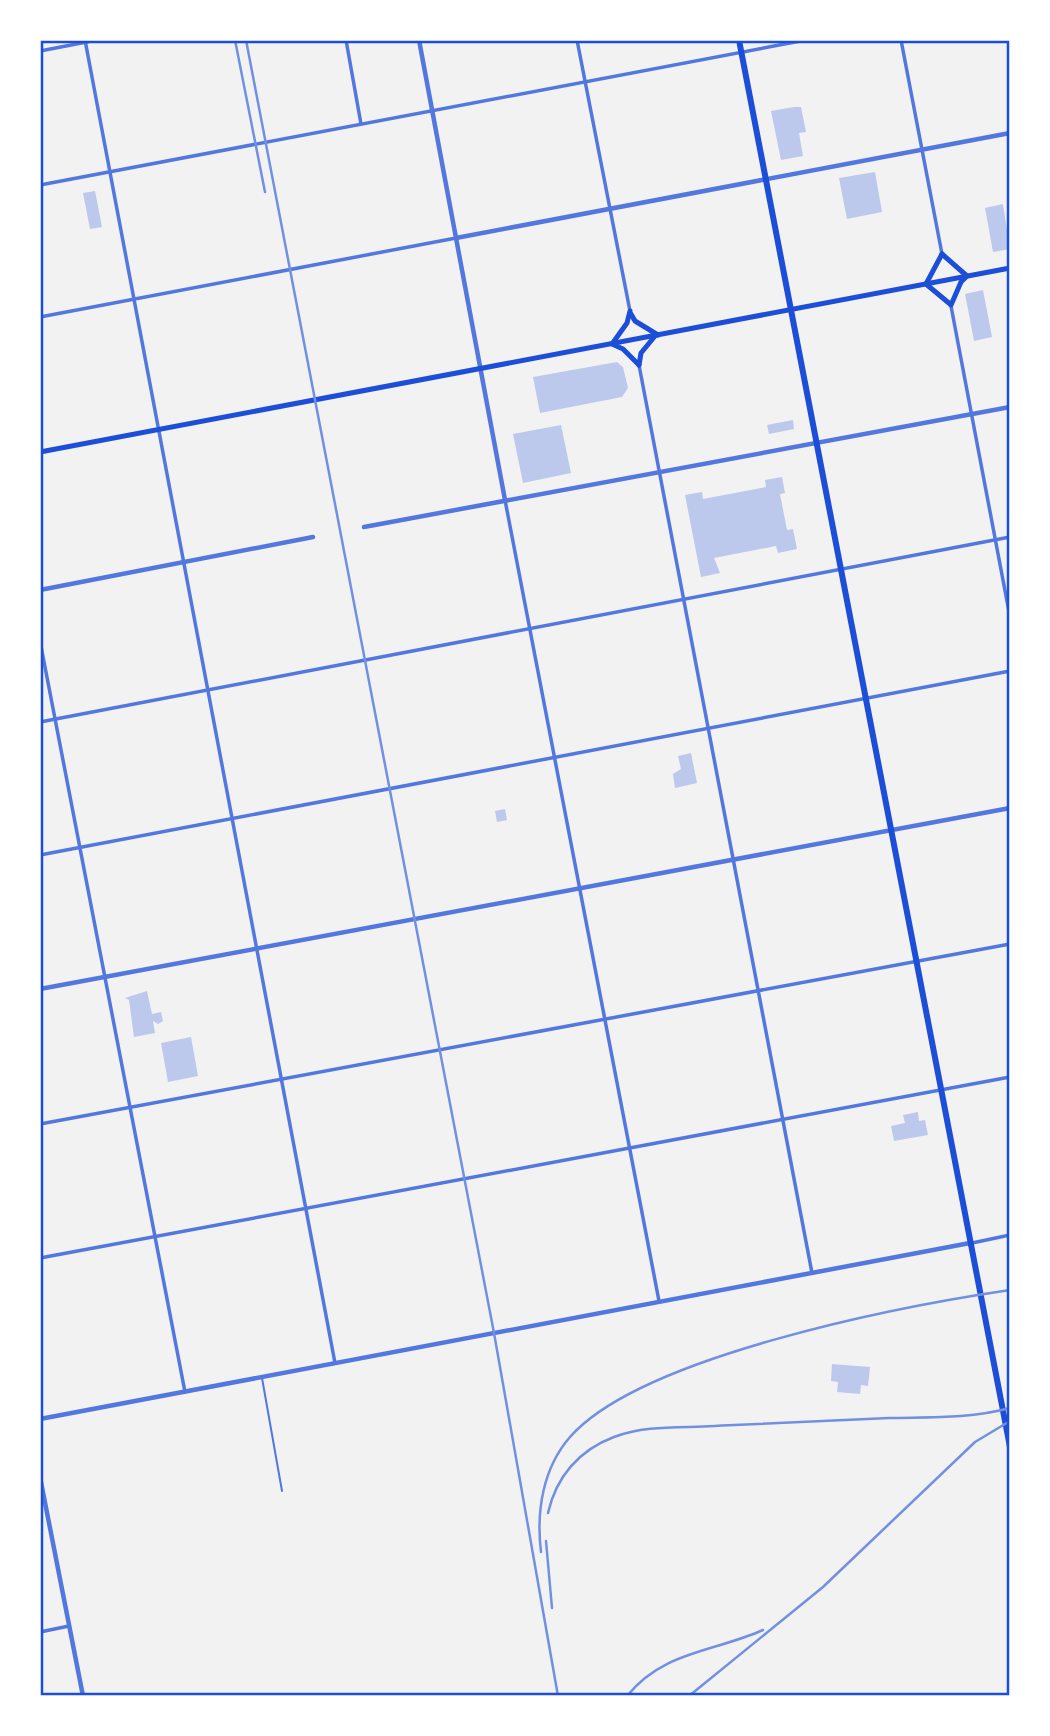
<svg xmlns="http://www.w3.org/2000/svg" width="1050" height="1736" font-family="Signika,sans-serif">
<rect width="100%" height="100%" fill="#f2f2f2"/>
<g fill="#bdc9ec">
<path d="M794,107H801L806,132L799,133L803,156L781,160L771,111Z"/>
<path d="M875,172L882,212L847,219L839,178Z"/>
<path d="M95,191L102,227L90,229L83,193Z"/>
<path d="M1003,204L1010,249L993,252L985,208Z"/>
<path d="M983,290L992,337L974,341L965,294Z"/>
<path d="M617,362L623,367L628,388L622,397L540,413L533,377Z"/>
<path d="M793,420L794,429L769,434L767,425Z"/>
<path d="M561,425L571,473L523,483L513,434Z"/>
<path d="M782,477L785,493L780,494L787,530L793,529L797,549L778,553L776,546L714,558L720,573L701,577L685,495L702,492L703,499L766,487L765,480Z"/>
<path d="M691,753L697,783L675,788L673,774L681,769L678,756Z"/>
<path d="M505,809L507,820L497,822L495,811Z"/>
<path d="M147,991L152,1014L161,1012L163,1021L158,1024L153,1021L155,1033L134,1037L129,1000L125,998Z"/>
<path d="M191,1037L198,1076L168,1082L161,1043Z"/>
<path d="M918,1112L919,1121L925,1120L928,1135L894,1141L891,1126L905,1123L903,1115Z"/>
<path d="M832,1364L870,1367L868,1386L861,1385L860,1394L837,1392L838,1382L831,1381Z"/>
</g>
<g fill="none" stroke-linecap="round" stroke-linejoin="round">
<path stroke="#5277de" stroke-width="2" d="M262,1378L282,1491"/>
<g stroke="#5277de" stroke-width="3.5">
<path d="M85,40L335,1363"/>
<path d="M346,40L361,124"/>
<path d="M577,40L630,311"/>
<path d="M901,40L942,254"/>
<path d="M40,51L97,40"/>
<path d="M40,185L806,40"/>
<path d="M951,306L1010,617"/>
<path d="M40,317L456,238"/>
<path d="M639,365L812,1273"/>
<path d="M505,500L659,1301"/>
<path d="M40,641L185,1392"/>
<path d="M40,722L1010,537"/>
<path d="M40,855L1010,671"/>
<path d="M40,1124L1010,944"/>
<path d="M972,1243L1010,1235"/>
<path d="M40,1258L1010,1077"/>
<path d="M40,1632L69,1626"/>
</g>
<g stroke="#5277de" stroke-width="4.5">
<path d="M419,40L505,500"/>
<path d="M456,238L1010,133"/>
<path d="M364,527L1010,407"/>
<path d="M40,590L313,537"/>
<path d="M40,989L1010,808"/>
<path d="M40,1419L970,1243"/>
<path d="M40,1477L83,1696"/>
</g>
<g stroke="#1d4ed8" stroke-width="5">
<path d="M942,254L967,276L961,282L951,305"/>
<path d="M942,254L926,284L950,304"/>
<path d="M630,311L627,323L612,344L623,349L639,365"/>
<path d="M631,314L635,321L658,335"/>
<path d="M639,365L641,353L655,336"/>
<path d="M40,452L1010,268"/>
</g>
<path stroke="#1d4ed8" stroke-width="6" d="M739,40L1010,1447"/>
<g stroke="#7290e2" stroke-width="2.5">
<path d="M235,40L265,192"/>
<path d="M246,40L494,1333L558,1696"/>
<path d="M548,1513C556,1477 579,1450 614,1437C645,1425 681,1428 714,1426C772,1423 830,1421 889,1418C930,1417 969,1419 1010,1408"/>
<path d="M546,1541L552,1608"/>
<path d="M541,1552C536,1511 543,1468 570,1437C641,1356 902,1306 1010,1290"/>
<path d="M627,1696C663,1651 714,1652 763,1630"/>
<path d="M689,1696L823,1587L975,1442L1010,1421"/>
</g>
</g>
<rect width="1050" height="1736" fill="none" stroke="#ffffff" stroke-width="84"/>
<rect x="42" y="42" width="966" height="1652" fill="none" stroke="#1d4ed8" stroke-width="2.5"/>
</svg>
